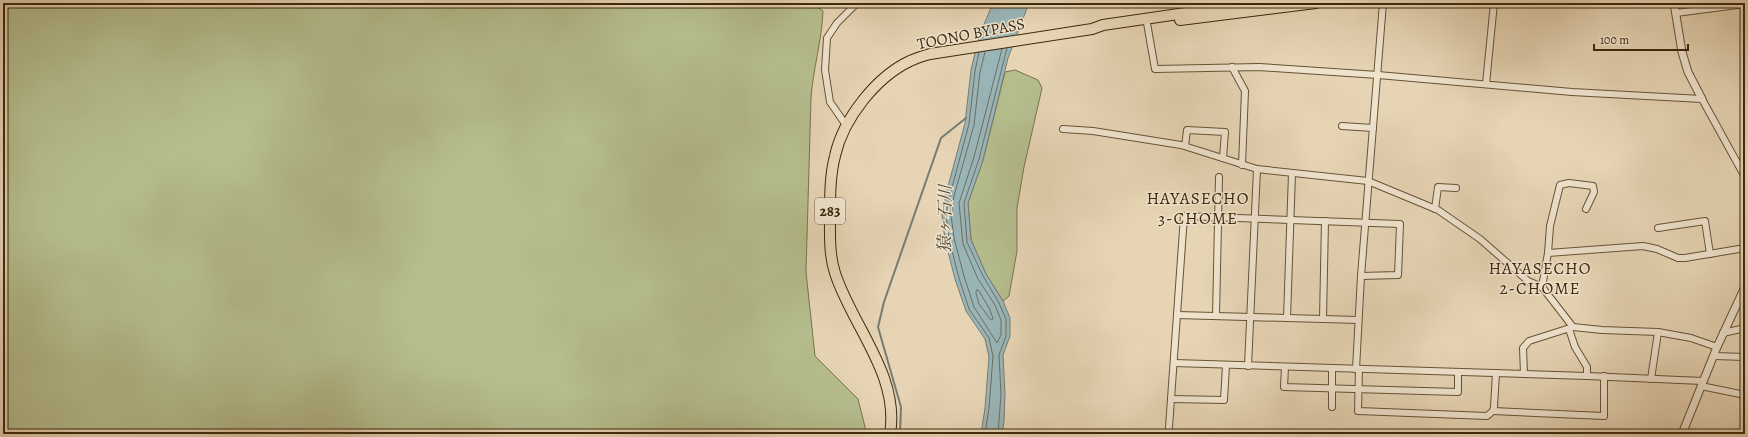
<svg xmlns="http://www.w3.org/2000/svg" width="1748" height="437" font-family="Alegreya,'Noto Serif JP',serif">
<rect width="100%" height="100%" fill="#e6d4b4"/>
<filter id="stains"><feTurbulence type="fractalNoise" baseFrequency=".005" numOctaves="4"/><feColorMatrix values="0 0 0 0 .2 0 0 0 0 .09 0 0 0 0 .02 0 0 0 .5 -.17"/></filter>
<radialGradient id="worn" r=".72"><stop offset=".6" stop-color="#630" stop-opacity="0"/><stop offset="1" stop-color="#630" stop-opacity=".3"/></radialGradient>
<g fill="#b5bd8d" stroke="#79724c">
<path d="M3,3H812L823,11C822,40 813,69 811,98L806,272L815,356L858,399L866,431L865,434H3Z"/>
<path d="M1015,70L1038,80L1042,88L1024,167L1017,208V251L1009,296L1003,301L986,274L971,240L968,203L983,160L1005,72Z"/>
<path d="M1310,431L1354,432L1363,434H1283Z"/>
<path d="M1369,431L1445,434H1367Z"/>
</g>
<path fill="#9ab5b8" stroke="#757d73" d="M993,3H1029L1008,58L983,160L968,203L971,240L986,274L1003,301L1010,318V336L1003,355L1005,394L1004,422L1002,434H981L985,408L989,357L985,339L966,311L955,279L945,240L942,215L946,194L965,123L971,70L979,36Z"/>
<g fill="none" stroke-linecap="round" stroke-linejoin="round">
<g stroke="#6c6e62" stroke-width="1">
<path d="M979,52L975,71L969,124L950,195L946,215L949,239L959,278L969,309L989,338L993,356L989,408L985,434"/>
<path d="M985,52L980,72L974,125L954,196L951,215L954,238L964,276L974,307L997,343L1001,335V320L995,305L978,279L963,244L959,203L974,157L1002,49"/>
<path d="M977,290L979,291L989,308L993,318L992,320L990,319L979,304L976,293Z"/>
<path d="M998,434L1001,394L999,355L1006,336V319L999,303L983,276L967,242L964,203L979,159L1007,48"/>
</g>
<path stroke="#757d73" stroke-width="2" d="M900,434L901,407L878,327L884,302L941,138L966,118"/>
<defs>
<g id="minor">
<path d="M1676,13L1745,4"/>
<path d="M1147,23L1155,69L1259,67L1378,75L1572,92L1702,99L1745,177"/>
<path d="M1232,67L1245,91L1242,165"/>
<path d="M1486,84L1494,3"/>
<path d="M846,125L830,102L825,70L827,38L837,23L857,3"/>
<path d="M1342,126L1373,128"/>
<path d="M1063,129L1093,131L1181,145L1257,169L1368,181L1438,210L1480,239L1528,281L1542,287L1573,327"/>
<path d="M1185,146L1187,130L1225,132L1223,158"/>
<path d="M1435,209L1438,187L1456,188"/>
<path d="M1658,228L1705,221L1710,254"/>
<path d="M1548,253L1643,246L1657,249L1678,258H1685L1745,248"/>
<path d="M1542,287L1548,253L1550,226L1560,185L1569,183L1593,186L1594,192L1586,209"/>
<path d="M1177,315L1358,320"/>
<path d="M1216,316L1219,177"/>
<path d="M1287,318L1292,173"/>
<path d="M1323,319L1325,221"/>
<path d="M1569,329L1575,347L1587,367V376"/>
<path d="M1723,333L1745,328"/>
<path d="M1714,356L1745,357"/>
<path d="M1174,363L1587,376L1703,381"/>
<path d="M1248,366L1257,169"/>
<path d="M1285,367L1284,387L1458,392V372"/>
<path d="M1356,369L1361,276L1383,3"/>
<path d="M1359,369L1358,411L1487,416L1493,411L1494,407L1496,373"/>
<path d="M1524,374L1523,348L1529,341L1573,327L1602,330L1658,332L1691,338L1717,347"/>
<path d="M1651,379L1658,332"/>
<path d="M1701,386L1745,395"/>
<path d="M1171,399L1224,400L1226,365"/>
<path d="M1332,407V368"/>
<path d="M1493,411L1604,416V376"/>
<path d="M1169,427L1184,216L1400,224L1398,275L1361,276"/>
</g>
<g id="tertiary">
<path d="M1674,3L1682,52L1688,72L1702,99"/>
<path d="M1682,434L1717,347L1745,287"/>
</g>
<g id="trunk">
<path d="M1180,20L1316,3"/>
<path d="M890,434C900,375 852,326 835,273C829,255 830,234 830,216C830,196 830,175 835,156C843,119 876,77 910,61C916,58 923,56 930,54L1092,29L1103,25L1254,3"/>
</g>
</defs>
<use href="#minor" stroke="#675335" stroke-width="8"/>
<use href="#tertiary" stroke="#675335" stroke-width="9"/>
<use href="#trunk" stroke="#3d280b" stroke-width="12"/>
<use href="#minor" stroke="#efe3ce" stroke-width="6"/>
<use href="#tertiary" stroke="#efe3ce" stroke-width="7"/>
<use href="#trunk" stroke="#e6d4b4" stroke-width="10"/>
</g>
<g text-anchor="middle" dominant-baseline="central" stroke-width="3" stroke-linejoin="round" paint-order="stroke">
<rect fill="#efe3ce" stroke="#726046" stroke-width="1" x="815" y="198" width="30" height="26" rx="3"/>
<g font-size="15" font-weight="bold" fill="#3d280b">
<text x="830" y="211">283</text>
</g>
<g font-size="16" fill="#3d280b" stroke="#efe3ce">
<text transform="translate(971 34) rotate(-11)">TOONO BYPASS</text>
</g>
<g font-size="17" letter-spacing="1" fill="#3d280b" stroke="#efe3ce">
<text x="1198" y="198">HAYASECHO<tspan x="1198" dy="20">3-CHOME</tspan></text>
<text x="1540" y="268">HAYASECHO<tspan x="1540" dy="20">2-CHOME</tspan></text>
</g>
<g font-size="17" font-style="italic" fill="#544b36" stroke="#efe3ce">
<text transform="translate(945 219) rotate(-89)">猿ヶ石川</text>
</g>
</g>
<rect width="1748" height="437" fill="none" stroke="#e6d4b4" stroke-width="16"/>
<rect x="4" y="4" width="1740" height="429" fill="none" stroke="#3d280b" stroke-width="2"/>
<rect x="8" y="8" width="1732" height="421" fill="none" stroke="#3d280b"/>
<path d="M1594 44v6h94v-6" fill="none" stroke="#3d280b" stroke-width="2"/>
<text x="1600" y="44" font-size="12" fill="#3d280b" stroke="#efe3ce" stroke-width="3" paint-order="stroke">100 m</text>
<rect width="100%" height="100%" filter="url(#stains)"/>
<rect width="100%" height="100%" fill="url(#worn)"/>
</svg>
